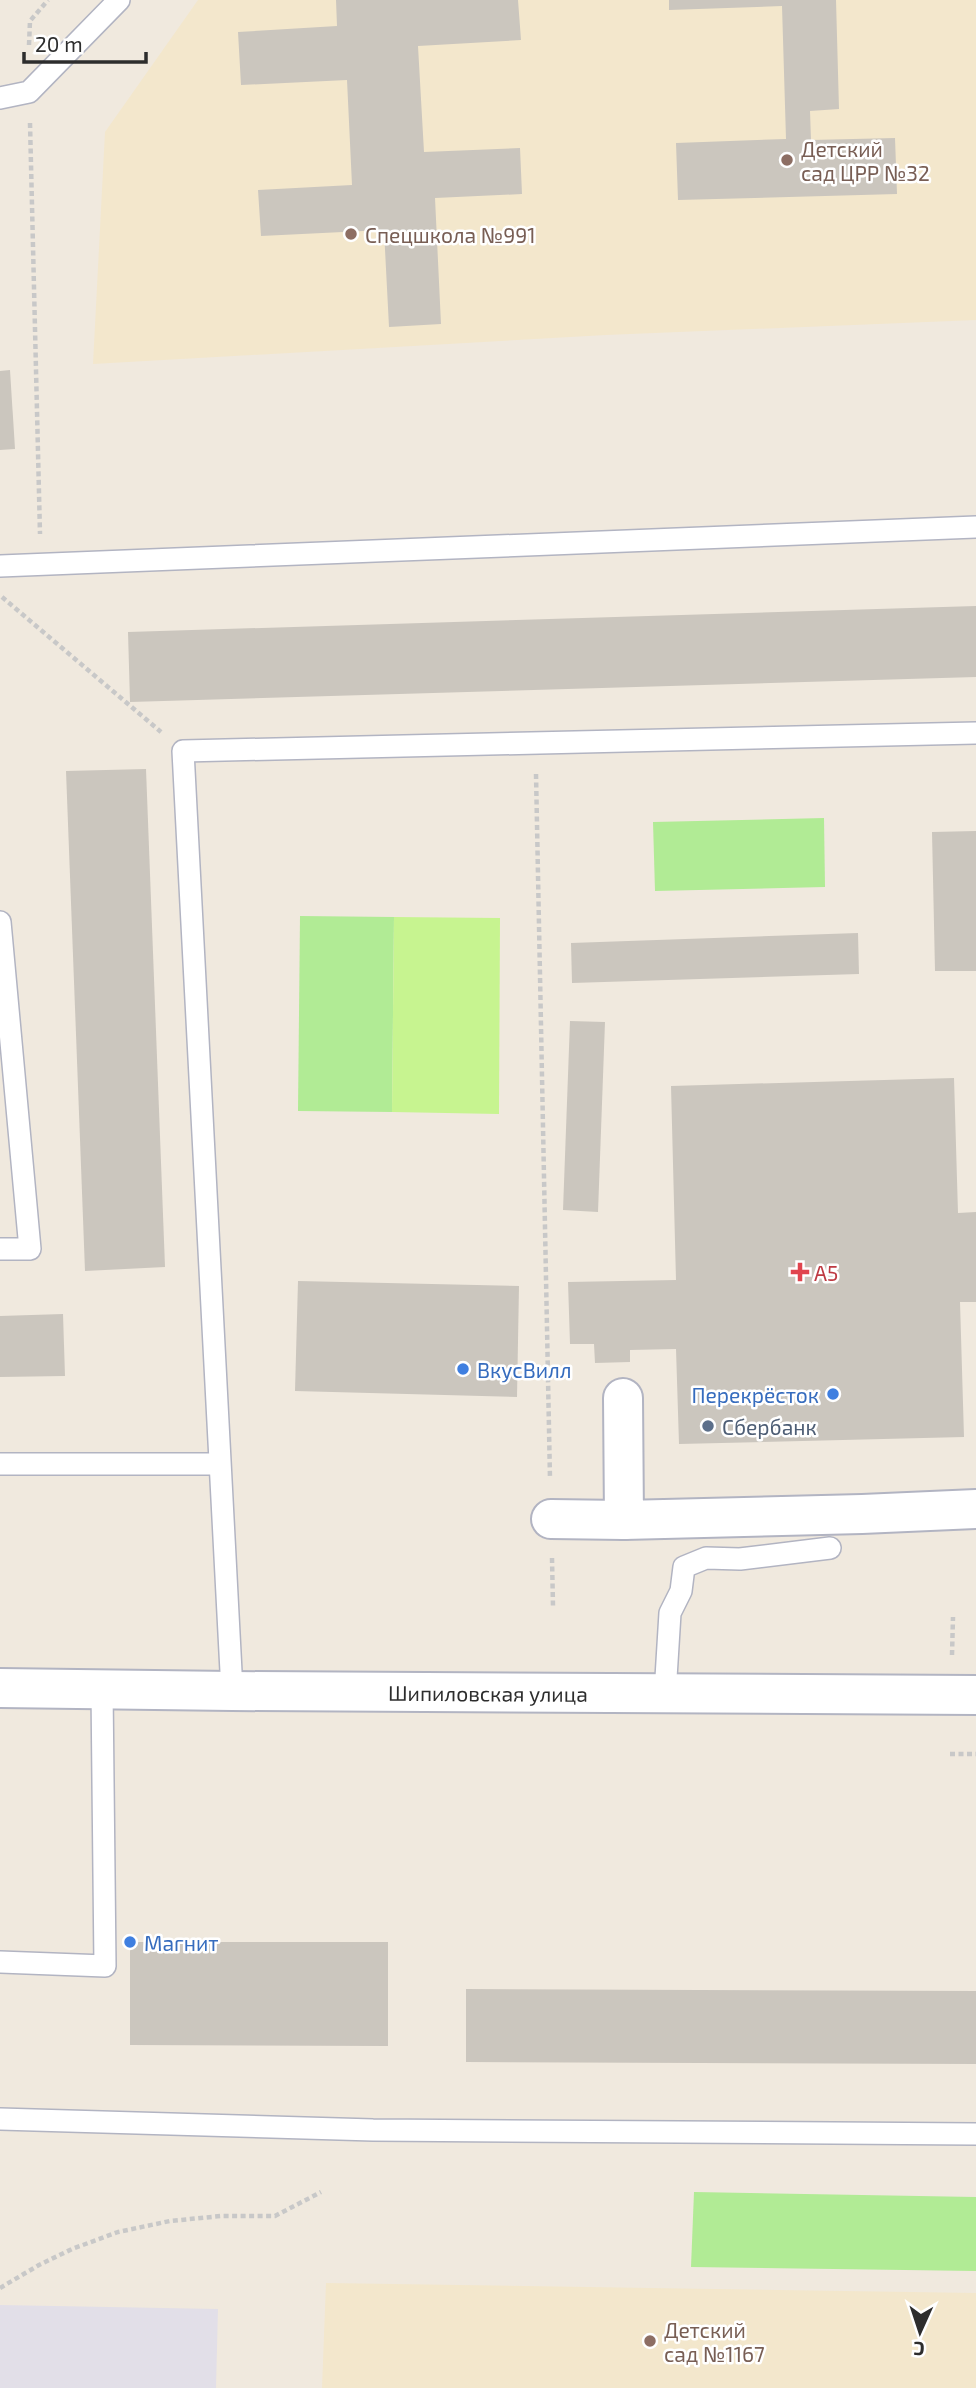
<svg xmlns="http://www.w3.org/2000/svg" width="976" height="2388" font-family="'Exo 2',sans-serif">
<rect width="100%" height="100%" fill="#f0e9de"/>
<path fill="#e2dfe8" d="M0,2305L218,2309L216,2388H0Z"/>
<g fill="#f3e7cc">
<path d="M198,0H976V320L606,335L93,364L105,132Z"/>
<path d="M326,2283L976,2293V2388H322Z"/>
</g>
<g fill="#b1eb95">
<path d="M824,818L825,887L655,891L653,822Z"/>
<path d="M300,916L394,917L392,1112L298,1111Z"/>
<path d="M694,2192L976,2197V2271L691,2267Z"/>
</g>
<path fill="#c7f490" d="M394,917L500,918L499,1114L392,1112Z"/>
<g fill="#cbc6be">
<path d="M336,0H518L521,40L418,46L424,152L520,148L522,194L435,198L441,324L389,327L384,230L261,236L258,190L352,185L347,80L241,85L238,32L337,26Z"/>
<path d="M669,0H836L839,109L810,111L811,140L895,138L897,194L678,200L676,143L786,139L782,6L669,10Z"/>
<path d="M10,370L15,449L0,450V371Z"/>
<path d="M976,606V677L130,702L128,632Z"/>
<path d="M146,769L165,1267L85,1271L66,771Z"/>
<path d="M976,831V971H935L932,832Z"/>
<path d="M858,933L859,974L572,983L571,943Z"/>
<path d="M570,1021L605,1022L598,1212L563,1210Z"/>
<path d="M954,1078L958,1213L976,1212V1302H960L964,1437L679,1444L676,1349L630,1350V1362L595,1363L594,1344H570L568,1282L676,1280L671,1086Z"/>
<path d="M298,1281L519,1286L517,1397L295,1391Z"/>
<path d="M63,1314L65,1376L0,1377V1316Z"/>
<path d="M130,1942H388V2046L130,2045Z"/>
<path d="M466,1989L976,1991V2064L466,2062Z"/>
</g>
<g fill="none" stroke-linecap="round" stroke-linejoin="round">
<defs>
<g id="lane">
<path d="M0,98L29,92L119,0"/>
<path d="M0,566L976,527"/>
<path d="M0,922L30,1249H0"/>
<path d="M0,1464H219"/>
<path d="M232,1691L183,751L976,733"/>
<path d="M665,1694L670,1613L681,1591L684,1567L706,1558L740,1559L830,1548"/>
<path d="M0,1962L105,1966L102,1689"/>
<path d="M0,2119L373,2130L976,2134"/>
</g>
<g id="street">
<path d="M623,1398L624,1520L862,1514L976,1509"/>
<path d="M551,1519L624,1520"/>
</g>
<g id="secondary">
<path id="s1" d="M0,1688L232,1691L976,1695"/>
</g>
</defs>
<use href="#lane" stroke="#b2b4c2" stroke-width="24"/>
<use href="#street" stroke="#b2b4c2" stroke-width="42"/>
<use href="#secondary" stroke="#b2b4c2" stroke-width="42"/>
<g stroke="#c8c8c8" stroke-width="4.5" stroke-dasharray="5 3.5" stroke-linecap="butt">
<path d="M29,45L30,21L48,0"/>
<path d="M30,123L40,534"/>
<path d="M2,597L161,732"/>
<path d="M536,774L550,1479"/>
<path d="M552,1558L553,1606"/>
<path d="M952,1655L953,1617"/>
<path d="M950,1754H976"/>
<path d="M0,2288L39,2265L72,2249L118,2232L170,2221L221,2216H275L321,2192"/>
</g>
<use href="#lane" stroke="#fff" stroke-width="21"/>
<use href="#street" stroke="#fff" stroke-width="38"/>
<use href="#secondary" stroke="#fff" stroke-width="38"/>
</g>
<g fill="#8d6e63" stroke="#fff" stroke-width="2.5">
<circle cx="787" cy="160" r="7"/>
<circle cx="351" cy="234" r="7"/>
<circle cx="650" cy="2341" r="7"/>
</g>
<path fill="#e0444e" stroke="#fff" stroke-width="2.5" d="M796.5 1261.5h7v7h7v7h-7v7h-7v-7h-7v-7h7z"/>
<g fill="#3f7fe0" stroke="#fff" stroke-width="2.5">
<circle cx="463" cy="1369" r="7"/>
<circle cx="833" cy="1394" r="7"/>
<circle cx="130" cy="1942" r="7"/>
</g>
<circle fill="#5c6f8a" stroke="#fff" stroke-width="2.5" cx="708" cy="1426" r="7"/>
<g text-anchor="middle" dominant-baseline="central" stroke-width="5" stroke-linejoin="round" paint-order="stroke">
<g font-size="21" fill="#785e54" stroke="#fff" text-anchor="start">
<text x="801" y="148">Детский<tspan x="801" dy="24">сад ЦРР №32</tspan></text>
<text x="365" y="234">Спецшкола №991</text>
<text x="664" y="2329">Детский<tspan x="664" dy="24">сад №1167</tspan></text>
</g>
<g font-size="21" fill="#be3a42" stroke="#fff" text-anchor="start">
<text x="814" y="1272">А5</text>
</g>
<g font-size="21" fill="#366cbe" stroke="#fff" text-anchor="start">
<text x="477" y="1369">ВкусВилл</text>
<text x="819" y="1394" text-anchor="end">Перекрёсток</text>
<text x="144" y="1942">Магнит</text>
</g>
<g font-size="21" fill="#4e5e75" stroke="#fff" text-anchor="start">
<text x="722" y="1426">Сбербанк</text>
</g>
<g font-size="21" fill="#2d2d2d" stroke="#fff">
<text stroke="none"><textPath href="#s1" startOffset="488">Шипиловская улица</textPath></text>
</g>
</g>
<g transform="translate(920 2332) rotate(183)" stroke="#ffffff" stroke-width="5" paint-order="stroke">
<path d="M0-5L12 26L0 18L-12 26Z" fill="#2d2d2d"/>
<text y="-10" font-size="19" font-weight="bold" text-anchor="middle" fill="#2d2d2d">С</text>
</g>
<path d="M24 52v10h122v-10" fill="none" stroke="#2d2d2d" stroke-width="3.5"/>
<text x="35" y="52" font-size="21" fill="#2d2d2d" stroke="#ffffff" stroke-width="5" paint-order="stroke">20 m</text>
</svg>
